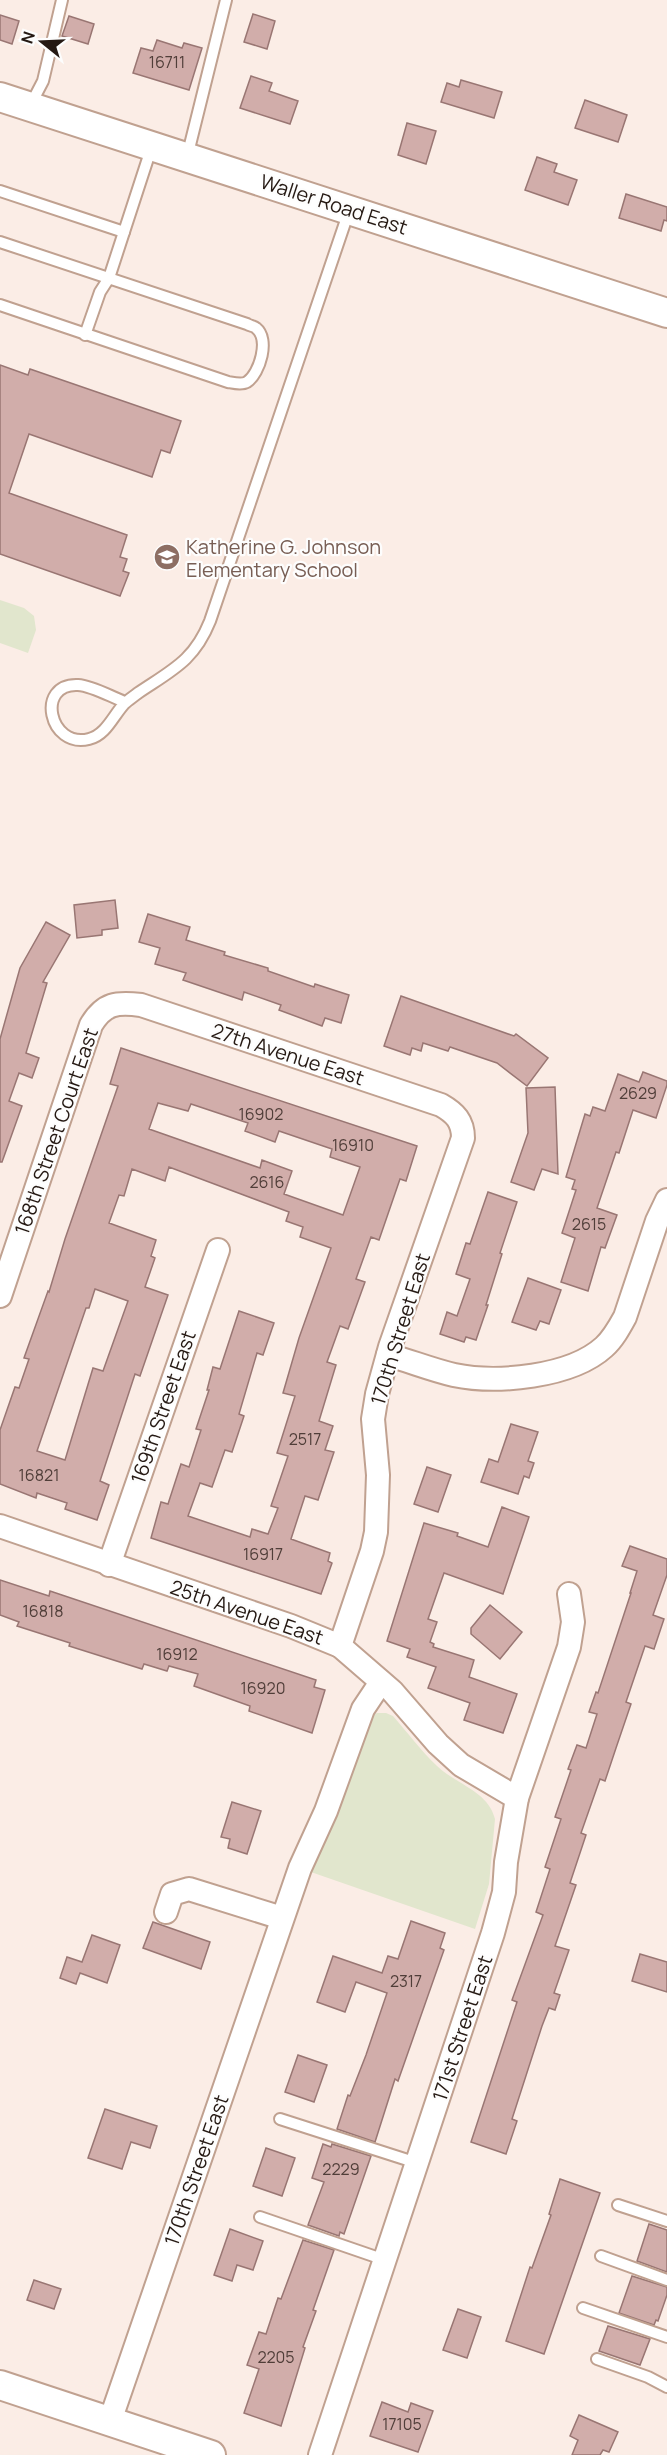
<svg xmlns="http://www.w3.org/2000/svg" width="667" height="2455" font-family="Manrope,sans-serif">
<rect width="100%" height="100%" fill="#fbede6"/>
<g fill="#e1e6cd">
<path d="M0,600L24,608L34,616L36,630L28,653L0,643Z"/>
<path d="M377,1713H386L393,1716C408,1733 421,1751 437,1766C457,1785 488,1791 495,1819L489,1884L475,1929L308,1871L368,1720Z"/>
</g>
<g fill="#d1adaa" stroke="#997673" stroke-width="1.5" fill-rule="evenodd">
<path d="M253,14L275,21L267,49L244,42Z"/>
<path d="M0,15L19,21L12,44L0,40Z"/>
<path d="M69,16L94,24L88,44L62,36Z"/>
<path d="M157,40L182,48L184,43L202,48L189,90L133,73L141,48L153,51Z"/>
<path d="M251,76L272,83L269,91L298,101L290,124L240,108Z"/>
<path d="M461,80L502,92L494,118L441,102L447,83L459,87Z"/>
<path d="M585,100L627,115L618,142L575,128Z"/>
<path d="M407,123L436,131L426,164L398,155Z"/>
<path d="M537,157L557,164L554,172L577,180L568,205L525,190Z"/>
<path d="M626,194L667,207V221L664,220L661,231L619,218Z"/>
<path d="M0,365L28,375L30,369L181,421L170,453L161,450L152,477L29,434L9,493L127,535L120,557L127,559L123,571L129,573L120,596L0,554Z"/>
<path d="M115,900L118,928L102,930V935L77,938L74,905Z"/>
<path d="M148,914L190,927L186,940L225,952L224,955L268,968V971L314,987L315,984L349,995L341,1023L325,1018L322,1026L279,1010L281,1005L244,992L242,1000L183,980L186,973L155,964L160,948L139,942Z"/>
<path d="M46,922L70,935L43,982L47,983L26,1053L39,1058L32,1078L19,1073L9,1101L22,1106L2,1162H0V1039L20,968Z"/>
<path d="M401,996L514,1036L516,1034L548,1058L527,1086L497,1063L450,1047L448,1051L423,1043L421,1051L412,1048L410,1055L384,1046Z"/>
<path d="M121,1048L417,1146L406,1181L400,1179L379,1240L371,1237L356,1279L365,1282L348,1329L340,1326L327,1362L336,1365L319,1421L333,1426L325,1450L334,1452L318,1500L305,1496L291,1539L330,1553L328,1561L332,1563L321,1594L151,1538L161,1502L168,1504L181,1464L189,1467L201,1430L196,1429L209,1390H207L213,1367L220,1369L239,1311L274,1323L263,1355L257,1353L239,1414L244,1416L232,1452L225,1450L212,1487L200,1483L188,1516L250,1537L252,1529L268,1534L278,1508L271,1506L288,1456L277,1453L295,1396L283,1393L299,1338L331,1248L300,1237L303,1227L286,1221L289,1212L169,1167L165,1181L132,1169L124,1196L119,1195L109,1223L156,1240L151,1256L155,1258L145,1287L168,1295L140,1376L135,1374L100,1481L109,1485L97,1520L65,1509L67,1503L37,1493L36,1498L0,1484V1430L15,1387L19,1388L29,1359L24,1358L48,1291L49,1292L65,1239L118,1086L110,1084ZM158,1103L188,1111L191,1104L248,1123L245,1131L275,1142L279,1131L332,1149L330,1157L360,1167L343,1215L284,1194L292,1171L262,1160L260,1168L149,1129ZM95,1289L128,1301L103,1371L93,1368L65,1460L37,1451L86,1308H89Z"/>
<path d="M643,1072L667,1081V1085L656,1118L633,1110L619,1153L616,1152L597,1208L617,1215L605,1248L601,1247L588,1291L561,1282L575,1238L562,1233L576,1190L572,1189L575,1180L566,1177L585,1114L590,1116L593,1107L605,1111L618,1074L639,1082Z"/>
<path d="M555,1087L558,1174L542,1169L534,1190L511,1182L528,1133L526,1088Z"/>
<path d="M488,1192L517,1202L500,1253L502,1254L486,1305H488L476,1340L466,1337L464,1342L440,1334L447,1312L457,1316L470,1279L456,1274L466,1243L470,1244Z"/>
<path d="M528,1278L561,1290L549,1324L540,1321L536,1330L512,1322Z"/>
<path d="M511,1424L538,1432L528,1461L534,1463L529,1478L524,1476L518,1494L481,1482L489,1459L498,1462Z"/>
<path d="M427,1467L451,1475L438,1512L414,1504Z"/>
<path d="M502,1507L529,1517L503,1594L444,1573L428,1619L437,1622L430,1642L434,1644L433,1647L474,1660L469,1677L517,1694L503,1733L464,1720L470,1703L428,1688L436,1667L407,1657L410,1649L387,1641L424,1523L458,1533L457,1536L488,1547Z"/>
<path d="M630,1546L667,1559V1575L653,1615L664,1619L654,1649L645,1646L626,1702L631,1704L616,1748L605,1781L600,1779L581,1833L586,1835L570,1883L576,1885L555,1946L569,1950L554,1993L560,1995L555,2010L549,2008L542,2026L512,2119L517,2121L506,2154L471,2142L517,2002L512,2000L543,1915L536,1912L550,1869L545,1867L561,1819L555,1817L571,1770L568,1769L577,1745L586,1748L597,1714L589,1712L596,1692L598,1693L631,1593H630L637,1571L622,1566Z"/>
<path d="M0,1580L49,1596L50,1591L316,1680L314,1687L325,1690L312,1733L249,1711L250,1706L194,1686L198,1674L169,1666L167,1671L144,1664L142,1669L69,1646L70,1643L17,1626L19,1622L0,1615Z"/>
<path d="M490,1605L522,1632L500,1659L471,1634V1628Z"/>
<path d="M232,1802L261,1811L247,1854L228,1848L230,1839L221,1837Z"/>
<path d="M411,1921L445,1933L440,1948L444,1950L398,2081L395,2079L375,2142L337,2129L348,2095L350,2096L366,2055L387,1993L356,1982L345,2012L317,2002L333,1956L382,1973L388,1956L398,1959Z"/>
<path d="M153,1922L210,1942L201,1969L143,1948Z"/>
<path d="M92,1935L120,1945L107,1983L80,1973L76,1984L60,1978L67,1957L82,1962Z"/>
<path d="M640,1954L667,1962V1992L632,1981Z"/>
<path d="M298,2055L327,2065L314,2102L285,2092Z"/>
<path d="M105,2109L157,2126L150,2148L131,2142L122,2169L88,2158Z"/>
<path d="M323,2144L331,2147L332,2144L371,2156L344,2234L340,2232L339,2236L308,2225L324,2182L312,2178Z"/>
<path d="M266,2148L295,2158L282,2196L253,2186Z"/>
<path d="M560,2179L600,2193L544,2354L506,2341L530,2267L532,2268L551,2215L549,2214Z"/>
<path d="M649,2224L667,2230V2272L637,2261Z"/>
<path d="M230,2229L263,2241L253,2270L237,2265L232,2281L214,2275Z"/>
<path d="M303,2240L334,2250L313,2310L316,2311L303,2347L305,2348L281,2426L244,2413L259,2369L247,2365L259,2332L266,2334L278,2298L281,2299Z"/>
<path d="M632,2276L667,2287V2295L658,2321L656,2320L654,2325L619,2313Z"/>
<path d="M34,2280L61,2289L54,2309L27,2300Z"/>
<path d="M458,2309L481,2317L467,2358L443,2350Z"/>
<path d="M608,2326L650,2339L640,2365L599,2351Z"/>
<path d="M382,2402L408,2412L411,2403L433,2411L418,2452L370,2436Z"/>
<path d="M579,2415L618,2432L609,2452L603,2450L600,2455H572L578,2440L570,2436Z"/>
</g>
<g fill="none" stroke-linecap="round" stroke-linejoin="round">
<defs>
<g id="service">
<path d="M30,106L43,81L62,0"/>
<path d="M187,157L226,0"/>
<path d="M0,191L124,232"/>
<path d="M0,242L247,324C250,326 254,326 256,328C270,339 260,373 247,382C242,385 234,383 228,382L0,305"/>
<path d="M85,335L100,292L109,278L152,146"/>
<path d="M125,702C111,697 93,686 78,685C35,683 49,749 89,739C106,735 113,716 124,704C128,700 133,697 138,693C172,670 194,661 210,621L349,211"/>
<path d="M280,2119L417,2163"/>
<path d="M618,2205L667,2221"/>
<path d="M260,2217L385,2260"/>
<path d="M601,2256L667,2280"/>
<path d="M583,2308L667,2337"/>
<path d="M597,2359L648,2377L667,2387"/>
</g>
<g id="minor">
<path d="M0,1296L91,1025C104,1003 117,1002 141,1005L441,1105C455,1113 463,1121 463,1138L390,1347L377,1394L373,1419L378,1475L376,1532L372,1551L340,1646"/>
<path d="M388,1355C410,1361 432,1370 454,1375C497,1384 571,1377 604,1347C613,1339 619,1328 625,1317L657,1221L667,1200"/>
<path d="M0,1526L291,1626L340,1646L392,1691L438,1744L461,1765L517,1798"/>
<path d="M109,1565L218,1250"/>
<path d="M166,1912L172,1894L189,1889L282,1918"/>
<path d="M110,2421L300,1868L326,1811L363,1709L381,1682"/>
<path d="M320,2455L493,1933L504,1892L506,1862L517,1798L569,1647L573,1622L569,1594"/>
</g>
<g id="tertiary">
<path d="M0,97L667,313"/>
<path d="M0,2385L211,2455"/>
</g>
</defs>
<use href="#service" stroke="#c0a190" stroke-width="14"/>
<use href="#minor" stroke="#c0a190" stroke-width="26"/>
<use href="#tertiary" stroke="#c0a190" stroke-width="32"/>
<use href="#service" stroke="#fff" stroke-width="10"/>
<use href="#minor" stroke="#fff" stroke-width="22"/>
<use href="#tertiary" stroke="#fff" stroke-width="28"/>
</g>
<defs>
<symbol id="school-disc" viewBox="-11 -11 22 22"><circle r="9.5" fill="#8d6e63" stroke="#fdfdfd"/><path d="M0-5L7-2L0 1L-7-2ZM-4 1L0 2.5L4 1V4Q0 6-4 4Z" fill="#fff"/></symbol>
</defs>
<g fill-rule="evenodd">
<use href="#school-disc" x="152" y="542" width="30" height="30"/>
</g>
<g text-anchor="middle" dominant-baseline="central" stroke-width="4.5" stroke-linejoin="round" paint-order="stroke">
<g font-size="16" fill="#503e39">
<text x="167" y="62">16711</text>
<text x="638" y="1093">2629</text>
<text x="261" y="1114">16902</text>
<text x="353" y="1145">16910</text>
<text x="267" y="1182">2616</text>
<text x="589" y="1224">2615</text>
<text x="305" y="1439">2517</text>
<text x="39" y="1475">16821</text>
<text x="263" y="1554">16917</text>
<text x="43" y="1611">16818</text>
<text x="177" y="1654">16912</text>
<text x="263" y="1688">16920</text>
<text x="406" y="1981">2317</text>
<text x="341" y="2169">2229</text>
<text x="276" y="2357">2205</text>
<text x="402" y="2424">17105</text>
</g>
<g font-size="20" fill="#251913" stroke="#fdfdfd">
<text transform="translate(334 204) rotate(18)">Waller Road East</text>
<text transform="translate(288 1054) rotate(18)">27th Avenue East</text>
<text transform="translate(56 1131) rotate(-71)">168th Street Court East</text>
<text transform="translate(400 1329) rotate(-73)">170th Street East</text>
<text transform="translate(163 1407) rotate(-71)">169th Street East</text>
<text transform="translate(247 1612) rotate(19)">25th Avenue East</text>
<text transform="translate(462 2028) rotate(-72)">171st Street East</text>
<text transform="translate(196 2170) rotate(-71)">170th Street East</text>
</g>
<g font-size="20" fill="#785e54" stroke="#fdfdfd" text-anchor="start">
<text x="186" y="546">Katherine G. Johnson<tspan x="186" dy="23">Elementary School</tspan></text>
</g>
</g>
<g transform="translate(42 42) rotate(288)" stroke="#fdfdfd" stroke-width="4.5" paint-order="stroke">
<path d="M0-4.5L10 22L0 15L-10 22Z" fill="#251913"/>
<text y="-9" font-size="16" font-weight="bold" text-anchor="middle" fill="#251913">N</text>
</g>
</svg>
